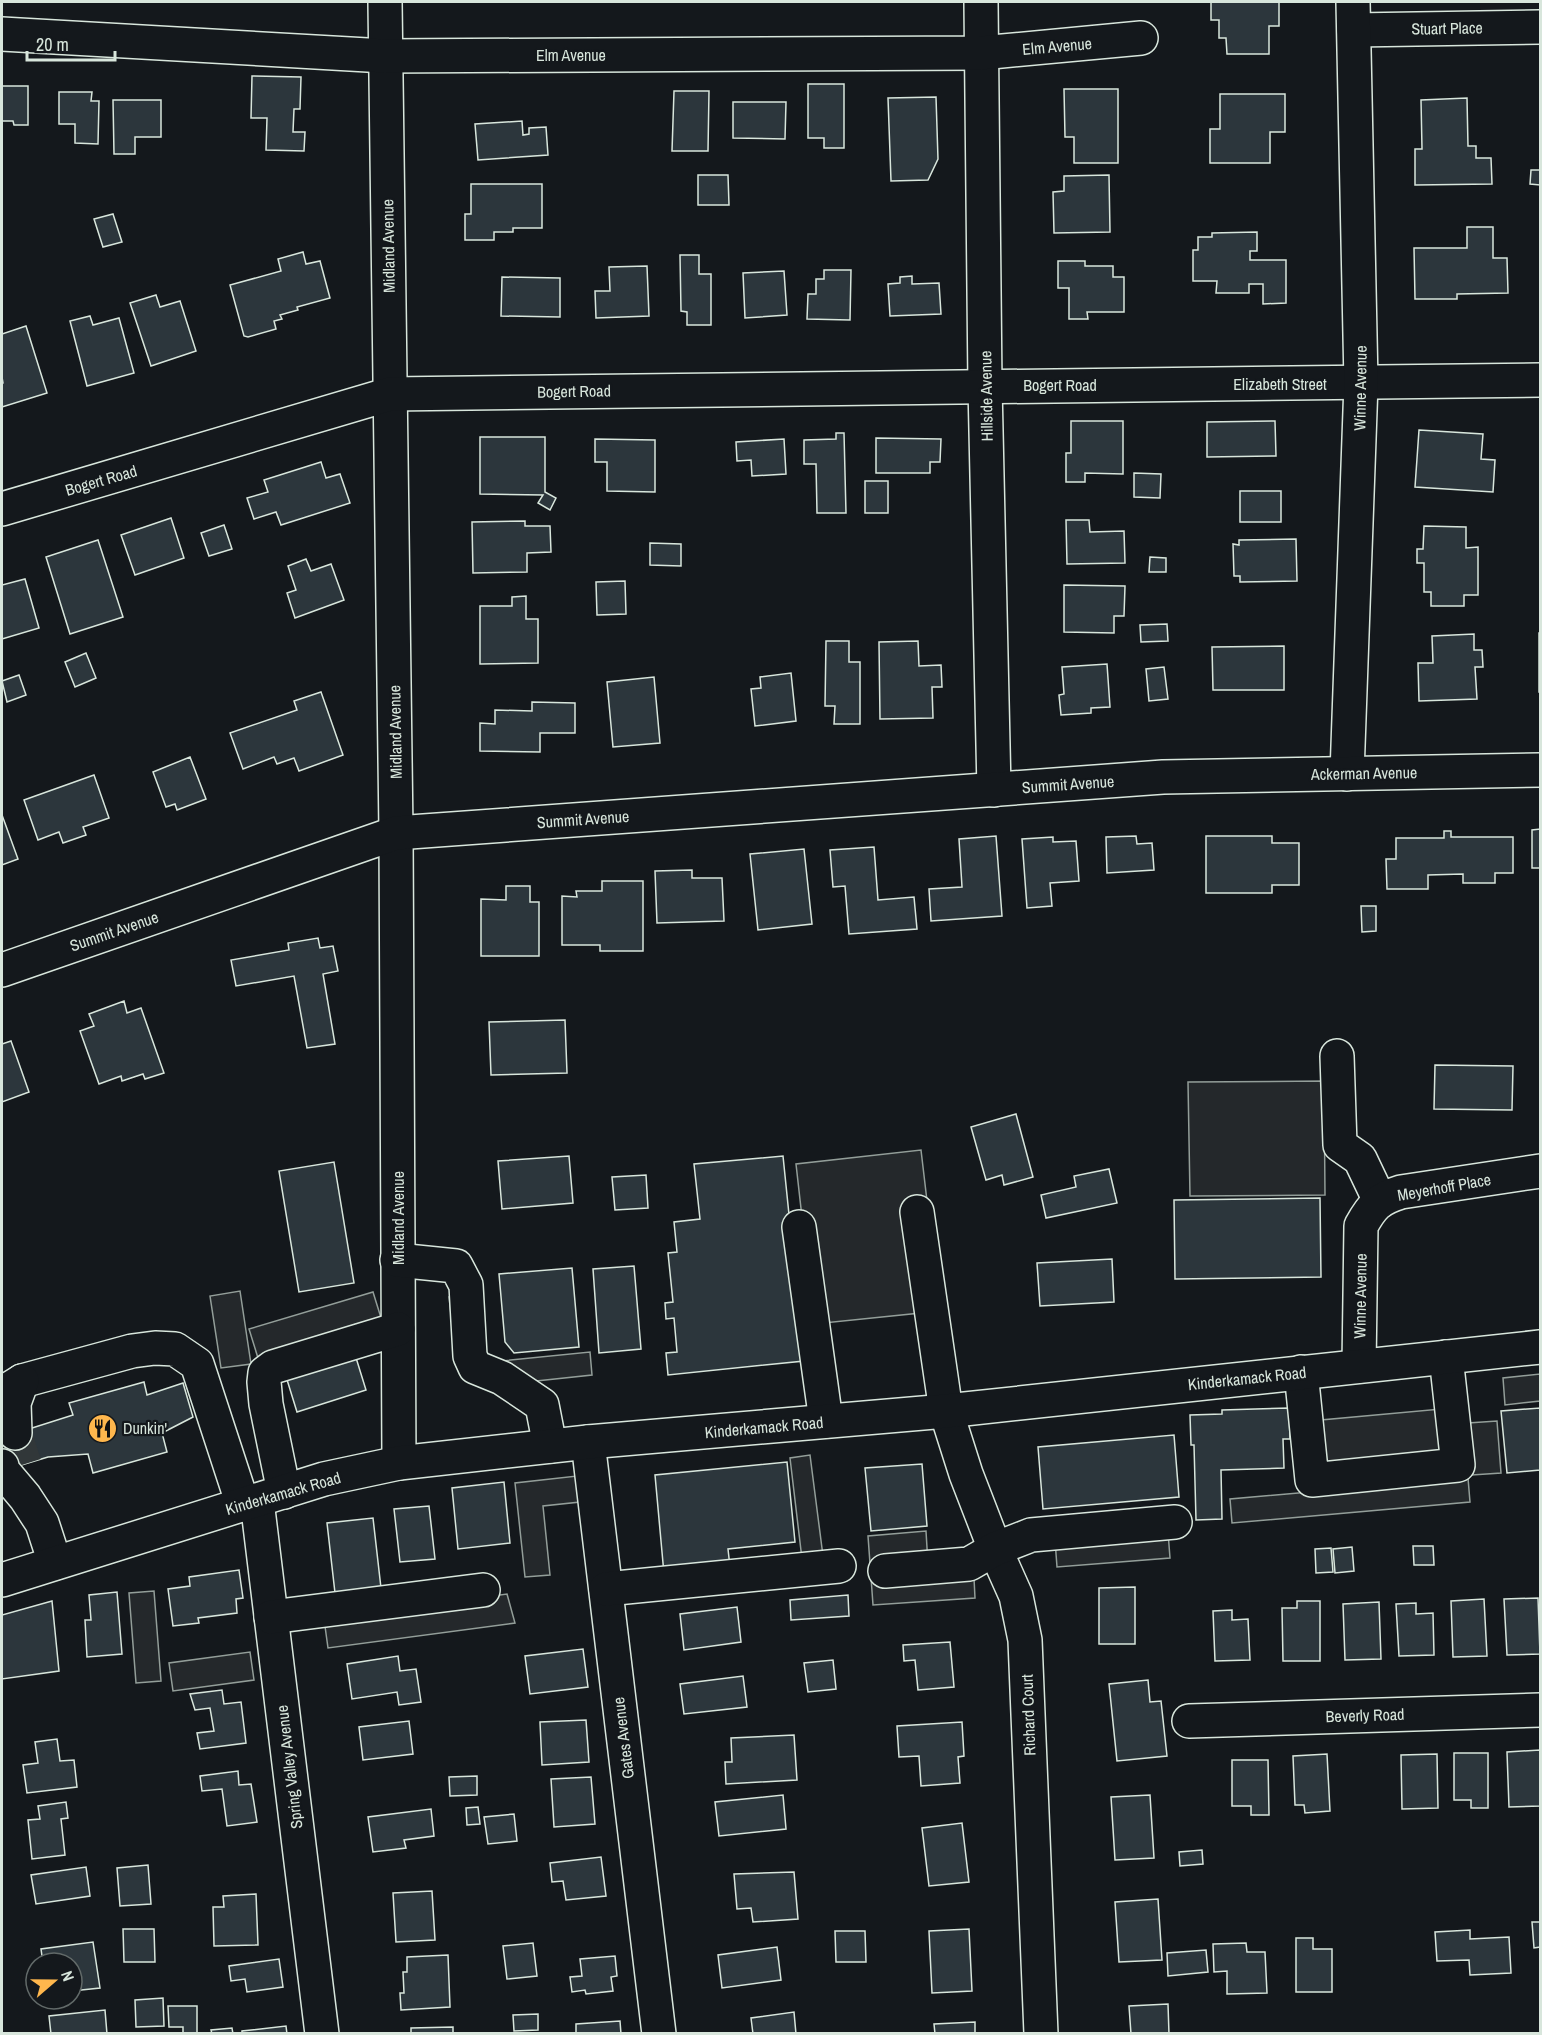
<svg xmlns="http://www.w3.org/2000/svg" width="1542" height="2035" font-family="'Archivo Narrow',sans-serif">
<rect width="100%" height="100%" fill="#14181c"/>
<g fill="#24282b" stroke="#939e99" stroke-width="1.5">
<path d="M1324,1081L1325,1195L1190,1196L1188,1082Z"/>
<path d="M921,1150L940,1311L814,1324L796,1164Z"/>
<path d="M240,1291L251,1364L221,1368L210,1296Z"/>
<path d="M373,1292L382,1321L258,1358L249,1329Z"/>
<path d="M475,1294L482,1363L590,1352L592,1375L479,1387L457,1367L449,1297Z"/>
<path d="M1540,1374V1401L1505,1405L1503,1378Z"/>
<path d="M1441,1409L1445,1453L1325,1464L1321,1420Z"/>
<path d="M1497,1421L1501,1473L1472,1475L1468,1423Z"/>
<path d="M810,1455L823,1556L802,1559L790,1458Z"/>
<path d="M577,1476L580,1502L543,1506L550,1575L525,1577L515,1483Z"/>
<path d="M1468,1478L1470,1502L1232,1523L1230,1499Z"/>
<path d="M926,1531L929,1581L974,1578L975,1598L873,1605L868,1536Z"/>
<path d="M1168,1532L1170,1558L1057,1567L1055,1540Z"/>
<path d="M154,1591L161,1681L136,1683L129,1593Z"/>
<path d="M507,1594L515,1623L328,1648L324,1619Z"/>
<path d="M250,1652L254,1680L173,1691L169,1663Z"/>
</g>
<g fill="#2c363c" stroke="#d8e6dc" stroke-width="1.5">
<path d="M1211,2H1279V26H1269V54H1227L1226,38H1219V20H1211Z"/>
<path d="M252,76L301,77L300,109H294L293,132H305L304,151L266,150L267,118H251Z"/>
<path d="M808,84H844V148H824V138H808Z"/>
<path d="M2,86H28V125H14L13,121H2Z"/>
<path d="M1064,89H1118V163H1074V137H1065Z"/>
<path d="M674,91H709L708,151H672Z"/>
<path d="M59,92H92L91,101H99L98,144L75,143V124H59Z"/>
<path d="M1220,94H1285V132H1270V163H1210V129H1220Z"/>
<path d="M936,97L938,159L928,180L891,181L888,98Z"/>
<path d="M1467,98L1468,146H1476V158H1491L1492,184L1415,185V149H1422L1421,100Z"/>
<path d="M113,100H161V137H135V154H114Z"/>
<path d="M733,102H786L785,139L733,138Z"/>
<path d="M522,121L523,135L529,134V128L546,127L548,155L478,160L475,124Z"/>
<path d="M1531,170H1540V185L1530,184Z"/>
<path d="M698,175H728L729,205H698Z"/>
<path d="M1109,175L1110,232L1054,233L1053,192L1064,191V176Z"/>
<path d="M471,184H542V228H513V232H494V240H465V214H471Z"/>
<path d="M113,214L122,242L103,247L94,219Z"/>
<path d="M1467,227H1493V258H1507L1508,293L1457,294V299H1415L1414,248H1467Z"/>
<path d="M1257,232V251H1250V260H1286V303L1263,304V284H1249V293H1216L1217,281H1193V250H1198V237H1212V233Z"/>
<path d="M303,252L306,264L320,261L330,298L297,307L298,310L280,315L282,319L274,321L276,329L248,337L244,336L230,285L281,271L278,259Z"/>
<path d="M680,255H699V274H711V325H687V312L681,311Z"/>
<path d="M1058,261H1085V266H1113V277H1124V312H1087L1088,319H1069V288H1058Z"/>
<path d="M647,266L649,316L596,318L595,291H610L609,267Z"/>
<path d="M824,270H851L850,320L807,319L808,294H816V279H824Z"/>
<path d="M784,271L787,315L745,318L743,273Z"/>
<path d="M912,276V284L939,283L941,314L890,316L888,284L900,283V277Z"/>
<path d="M502,277L560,278V317L501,316Z"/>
<path d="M156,295L160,307L180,301L196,351L151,366L130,303Z"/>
<path d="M90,316L93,325L119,318L134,373L87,386L70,321Z"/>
<path d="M26,326L47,393L2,407V384L3,383L2,377V334Z"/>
<path d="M1071,421H1123V474L1085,473V482H1066V453H1071Z"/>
<path d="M1275,421L1276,456L1207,457V422Z"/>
<path d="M1419,430L1483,434L1481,459L1495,460L1493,492L1415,487Z"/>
<path d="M836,433H844L846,513H817L816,464H804V440L836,439Z"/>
<path d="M480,437H545V492L556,498L550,510L538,503L543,495L480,494Z"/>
<path d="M876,438L941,439L940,462H930V473H876Z"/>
<path d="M595,439L655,440V492L607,491V462H595Z"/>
<path d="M784,439L786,474L752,476L751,460L737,461L736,442Z"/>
<path d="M321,462L326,478L340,474L350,503L281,525L276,512L254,519L247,498L268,492L264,480Z"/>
<path d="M1134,473L1161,474L1160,498L1134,497Z"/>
<rect x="865" y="481" width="23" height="32"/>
<rect x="1240" y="491" width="41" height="31"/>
<path d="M171,518L184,558L135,575L121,535Z"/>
<path d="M1066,520H1089L1090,532L1124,531L1125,563L1067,564Z"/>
<path d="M525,521V526H550L551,552L527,553V572L473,573L472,522Z"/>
<path d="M224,525L232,549L209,556L201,533Z"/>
<path d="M1424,526L1466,527V548L1478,547V595H1464V606H1431V592H1424V563H1417V549H1423Z"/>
<path d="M1296,539L1297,581L1240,582V576H1234L1233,544L1239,545V540Z"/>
<path d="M98,540L123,617L70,634L46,557Z"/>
<path d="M650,543L681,544V566L650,565Z"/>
<path d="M1150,557L1166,558V572H1149Z"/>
<path d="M306,559L311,571L331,564L344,600L295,618L287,593L296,590L288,566Z"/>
<path d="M25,579L39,628L2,639V585Z"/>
<path d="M625,581L626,614L597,615L596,582Z"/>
<path d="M1064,585L1125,586L1124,616H1114V633L1064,632Z"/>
<path d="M526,596V619H538V663L480,664V606H512V597Z"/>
<path d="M1167,624L1168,641L1141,642L1140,625Z"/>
<rect x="1539" y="633" width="1" height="59"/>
<path d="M1474,634V650H1482L1483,667H1475L1477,699L1419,701L1418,663H1433L1432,636Z"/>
<path d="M826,641H849V662H860V724H834L835,706H825Z"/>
<path d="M918,641L919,666L941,665L942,687H932L933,718L880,719L879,642Z"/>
<path d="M1284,646V690H1213L1212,647Z"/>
<path d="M86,653L96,678L75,687L65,662Z"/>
<path d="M1107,664L1110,707L1091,708V713L1061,715L1059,695L1064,694L1062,667Z"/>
<path d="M1164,667L1168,699L1149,701L1146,669Z"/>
<path d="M791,673L796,721L755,726L751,689L761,688L760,677Z"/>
<path d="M19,675L26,695L7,702L2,681Z"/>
<path d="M654,677L660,743L613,747L607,682Z"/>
<path d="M321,692L343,755L299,771L294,758L277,764L274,757L243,769L230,733L297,710L294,701Z"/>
<path d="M532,702L575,703V733H540V752L480,751V723L495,724V710L532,711Z"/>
<path d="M190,757L206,799L177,810L175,804L166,807L153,772Z"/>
<path d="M94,775L109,818L83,827L86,835L63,843L59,832L38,840L24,800Z"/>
<path d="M2,815L18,859L2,865Z"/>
<path d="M1540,829V868H1532V830Z"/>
<path d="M1444,831H1451V837H1513V873H1495V883H1463V874L1428,875V889H1387L1386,859H1396V838H1444Z"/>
<path d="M996,836L1002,916L931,921L929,889L962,887L959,839Z"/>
<path d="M1136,836L1137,844L1152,843L1154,870L1107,873L1106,837Z"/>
<path d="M1206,836H1272V843H1299V885H1272V893H1206Z"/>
<path d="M1053,837V842L1076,841L1079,881L1050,883L1052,906L1027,908L1022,839Z"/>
<path d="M874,847L878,900L914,897L917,929L849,934L845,886L833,887L830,850Z"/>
<path d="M804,849L812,924L758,930L750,854Z"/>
<path d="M692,870V878H722L724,921L657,923L655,871Z"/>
<path d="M602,881H643V951H600V945H562V896L577,897L576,891H602Z"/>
<path d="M506,886H530V902H539V956H481V899L506,900Z"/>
<path d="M1361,906H1376V931L1362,932Z"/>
<path d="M318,938L320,948L333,946L338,971L323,974L335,1044L307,1048L294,976L236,986L231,960L289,950L288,943Z"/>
<path d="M124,1001L127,1013L141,1008L164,1073L145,1079L143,1074L122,1081L121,1076L99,1084L80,1031L94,1026L89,1014Z"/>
<path d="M565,1020L567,1073L491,1075L489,1022Z"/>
<path d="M11,1041L29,1092L2,1102V1044Z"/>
<path d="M1435,1065L1513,1066L1512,1110L1434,1109Z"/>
<path d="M1016,1114L1033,1177L1004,1185L1002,1175L986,1180L971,1127Z"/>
<path d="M569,1156L573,1203L502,1209L498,1161Z"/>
<path d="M783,1156L804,1361L668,1375L666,1353L677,1352L674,1318L666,1319L665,1303L673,1302L668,1253L677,1252L674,1222L700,1219L694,1164Z"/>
<path d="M334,1162L354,1283L299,1292L279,1171Z"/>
<path d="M1109,1169L1117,1203L1046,1218L1041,1195L1076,1187L1074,1176Z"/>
<path d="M646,1175L648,1208L615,1210L612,1177Z"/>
<path d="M1320,1198L1321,1277L1175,1279L1174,1200Z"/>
<path d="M1112,1259L1114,1302L1040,1306L1037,1263Z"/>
<path d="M634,1266L641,1349L599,1353L593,1269Z"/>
<path d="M572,1268L579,1347L514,1353L505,1342L499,1274Z"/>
<path d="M353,1348L366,1390L297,1412L284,1370Z"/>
<path d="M144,1382L147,1395L183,1383L193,1417L162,1433L167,1452L93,1473L88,1454L48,1457L18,1466L10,1435L73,1415L69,1403Z"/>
<path d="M1289,1408L1290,1439H1283L1284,1468L1221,1470L1222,1519L1196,1520L1194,1445H1191L1190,1415L1222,1414V1410Z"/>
<path d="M1540,1408V1470L1507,1473L1501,1411Z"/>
<path d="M1174,1435L1179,1497L1043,1509L1038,1447Z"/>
<path d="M787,1462L795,1542L728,1549L730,1567L664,1574L655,1475Z"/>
<path d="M922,1464L927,1526L871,1531L865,1468Z"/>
<path d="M504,1482L510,1543L458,1549L452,1488Z"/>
<path d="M429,1506L435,1559L400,1562L394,1509Z"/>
<path d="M373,1518L381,1588L335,1593L327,1523Z"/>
<path d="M1413,1546H1433L1434,1565H1414Z"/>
<path d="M1352,1547L1354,1571L1335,1573L1333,1549Z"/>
<path d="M1331,1548L1333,1572L1316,1573L1315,1549Z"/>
<path d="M239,1570L243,1598L236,1599L237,1613L198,1618L199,1623L173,1626L168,1589L190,1586L189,1577Z"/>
<path d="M1135,1587V1644H1099V1588Z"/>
<path d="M117,1592L122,1654L87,1657L85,1620H91L89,1595Z"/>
<path d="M848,1595L849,1616L791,1620L790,1600Z"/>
<path d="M1538,1598L1540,1654L1507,1655L1504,1599Z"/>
<path d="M1484,1599L1487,1656L1453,1657L1451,1601Z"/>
<path d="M52,1601L59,1671L2,1679V1615Z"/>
<path d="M1297,1601H1320V1661H1283L1282,1608H1297Z"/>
<path d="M1379,1602L1381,1659L1345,1660L1343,1604Z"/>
<path d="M1416,1603V1614L1433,1613L1434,1655L1399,1656L1396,1604Z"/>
<path d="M737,1607L741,1642L684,1650L680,1614Z"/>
<path d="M1232,1610V1620L1248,1619L1250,1660L1215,1661L1213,1611Z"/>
<path d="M950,1642L954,1687L918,1690L915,1660L904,1661L903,1645Z"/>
<path d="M583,1649L588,1687L530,1694L525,1656Z"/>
<path d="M398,1656L400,1671L416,1669L421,1702L399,1705L397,1692L352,1699L347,1664Z"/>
<path d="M833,1660L836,1689L808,1692L804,1663Z"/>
<path d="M743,1676L747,1707L684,1714L680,1684Z"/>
<path d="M1148,1680L1150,1702L1161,1701L1167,1756L1117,1761L1109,1684Z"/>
<path d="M222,1690L224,1704L241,1702L246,1743L200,1749L197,1733L214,1731L210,1708L195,1710L190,1694Z"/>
<path d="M586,1720L589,1762L542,1765L540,1722Z"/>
<path d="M409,1721L413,1754L363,1760L359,1727Z"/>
<path d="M962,1722L964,1756L958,1757L960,1783L921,1786L919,1756L899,1757L897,1726Z"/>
<path d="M794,1735L797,1780L726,1784L725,1762H732L731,1738Z"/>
<path d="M57,1739L60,1761L74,1760L77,1787L27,1793L23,1765L38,1763L35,1742Z"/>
<path d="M1540,1750V1806L1509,1807L1507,1752Z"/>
<path d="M1454,1753H1488V1808H1471V1800H1454Z"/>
<path d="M1327,1754L1330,1811L1305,1813L1304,1805H1295L1293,1756Z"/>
<path d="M1437,1754L1438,1808L1402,1809L1401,1755Z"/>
<path d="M1232,1760H1268L1269,1815H1251V1806H1232Z"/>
<path d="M238,1771L239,1785L251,1784L257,1822L227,1826L222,1789L202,1791L200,1776Z"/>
<path d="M477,1776V1795L450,1796L449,1777Z"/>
<path d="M591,1777L595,1824L554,1827L551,1779Z"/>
<path d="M783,1795L786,1829L719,1836L715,1802Z"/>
<path d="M1150,1795L1154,1858L1115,1860L1111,1797Z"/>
<path d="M66,1802L68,1818L61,1819L65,1855L32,1859L28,1820L40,1819L38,1806Z"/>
<path d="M478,1807L480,1824L467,1825L466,1808Z"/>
<path d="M431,1809L434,1836L404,1840L406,1848L373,1852L368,1817Z"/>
<path d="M514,1814L517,1841L488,1844L484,1817Z"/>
<path d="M962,1823L969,1882L929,1886L922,1828Z"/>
<path d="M1202,1850L1203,1864L1180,1866L1179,1852Z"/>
<path d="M601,1857L606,1896L566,1900L563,1881L552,1882L550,1863Z"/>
<path d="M148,1865L151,1904L120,1906L117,1868Z"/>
<path d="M86,1867L90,1896L36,1904L31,1875Z"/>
<path d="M794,1872L798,1919L753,1922L751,1908L737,1909L734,1874Z"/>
<path d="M432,1891L435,1940L396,1942L393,1893Z"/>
<path d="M256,1894L258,1945L214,1946L213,1907H224L223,1896Z"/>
<path d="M1158,1899L1162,1960L1119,1962L1115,1902Z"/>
<path d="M1532,1922H1540V1947L1534,1948Z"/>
<path d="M123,1929H154L155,1962H124Z"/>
<path d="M969,1929L972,1991L932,1993L929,1931Z"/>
<path d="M1470,1930V1939L1509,1937L1511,1973L1470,1975L1469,1960L1437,1961L1435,1932Z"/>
<path d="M835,1931H865L866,1962H836Z"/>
<path d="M1296,1938H1313V1949H1332V1992H1296Z"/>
<path d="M93,1942L100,1988L72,1991V1963H43L41,1949Z"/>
<path d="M533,1943L537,1976L507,1979L503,1946Z"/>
<path d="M1246,1943L1247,1952H1265L1267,1993L1227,1994V1971L1214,1972L1213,1944Z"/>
<path d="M777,1947L781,1980L722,1988L718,1955Z"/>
<path d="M1206,1950L1208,1972L1168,1976L1167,1953Z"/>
<path d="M448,1955L450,2007L401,2010L400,1993H404L403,1972H407V1957Z"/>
<path d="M615,1956L617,1976L611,1977L613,1991L586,1994L585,1990L572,1992L570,1977L582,1976L580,1959Z"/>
<path d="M279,1959L283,1987L247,1992L245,1979L231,1981L229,1966Z"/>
<path d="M163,1998L164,2026L136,2027L135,2000Z"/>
<path d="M1168,2004L1169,2034H1131L1129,2006Z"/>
<path d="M168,2006H197V2034H183V2027H169Z"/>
<path d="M105,2010L107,2034H51L49,2016Z"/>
<path d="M794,2012L796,2034H753L751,2018Z"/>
<path d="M538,2014V2030L514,2031L513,2015Z"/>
<path d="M620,2021L621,2034H576V2024Z"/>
<path d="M975,2022V2034H935L934,2024Z"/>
<path d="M286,2026L287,2034H242V2031Z"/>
<path d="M453,2027V2034H411V2028Z"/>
<path d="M232,2028L233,2034H212L211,2030Z"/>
</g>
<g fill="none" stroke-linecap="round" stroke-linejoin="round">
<path stroke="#313739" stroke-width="33" stroke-dasharray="33 16" stroke-linecap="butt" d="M15,1433L25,1464"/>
<defs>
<g id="minor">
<path d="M385,2L396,833L399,1463"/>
<path d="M981,2L985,386L994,790"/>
<path d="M1354,30L1540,27"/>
<path d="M2,34L385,56L981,53L1141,38"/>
<path d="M2,509L390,394L1540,380"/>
<path d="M1347,774L1361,383L1353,2"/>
<path d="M2,970L396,833L1163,777L1540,770"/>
<path d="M1337,1056L1340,1145L1360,1159L1380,1201"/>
<path d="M917,1212L946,1411L966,1474L995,1549L1016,1596L1025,1640L1041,2034"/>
<path d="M799,1227L826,1421"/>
<path d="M397,1260L456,1266L466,1285L470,1356L475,1367L502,1378L542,1405L550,1446"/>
<path d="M1359,1366L1361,1226C1372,1206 1378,1199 1401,1192L1540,1171"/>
<path d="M1301,1372L1312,1480L1458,1465L1446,1357"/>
<path d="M2,1401L9,1389L22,1381L132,1351L155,1348L175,1349L197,1364L243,1505"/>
<path d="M15,1433L14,1403L22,1381"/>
<path d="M588,1442L659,2034"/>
<path d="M2,1466L3,1471L25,1497L42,1523L55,1563"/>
<path d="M284,1492L266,1404L264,1382L265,1373L273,1367L398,1329"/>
<path d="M257,1501L322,2034"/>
<path d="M885,1571L969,1564L995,1549L1031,1535L1175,1522"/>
<path d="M606,1589L839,1566"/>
<path d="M271,1617L483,1590"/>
<path d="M1189,1721L1540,1710"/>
</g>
<path id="major" d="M2,1580L324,1479L399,1463L588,1442L946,1411L1540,1347"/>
</defs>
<use href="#minor" stroke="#d8e6dc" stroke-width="36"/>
<use href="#major" stroke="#d8e6dc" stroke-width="36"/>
<use href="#minor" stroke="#14181c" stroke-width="33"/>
<use href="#major" stroke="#14181c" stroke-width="33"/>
</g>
<defs>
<symbol id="restaurant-disc" viewBox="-11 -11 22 22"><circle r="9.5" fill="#ffb74d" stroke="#14181c"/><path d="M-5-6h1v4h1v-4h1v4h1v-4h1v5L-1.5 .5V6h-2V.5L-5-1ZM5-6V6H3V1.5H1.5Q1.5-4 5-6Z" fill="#111"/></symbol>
</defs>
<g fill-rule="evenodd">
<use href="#restaurant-disc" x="86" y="1412" width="33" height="33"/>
</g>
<g text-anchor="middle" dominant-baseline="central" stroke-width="4.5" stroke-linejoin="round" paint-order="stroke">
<g font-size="16" fill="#d8e6dc" stroke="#14181c">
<text transform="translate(1447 28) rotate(-1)">Stuart Place</text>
<text transform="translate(1057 46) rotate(-5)">Elm Avenue</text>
<text x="571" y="55">Elm Avenue</text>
<text transform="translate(388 246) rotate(-91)">Midland Avenue</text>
<text x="1280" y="384">Elizabeth Street</text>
<text x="1060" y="385">Bogert Road</text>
<text transform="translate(1360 388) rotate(-89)">Winne Avenue</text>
<text transform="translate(574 391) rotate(-1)">Bogert Road</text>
<text transform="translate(986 396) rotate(-91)">Hillside Avenue</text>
<text transform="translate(101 480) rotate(-16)">Bogert Road</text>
<text transform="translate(395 732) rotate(-91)">Midland Avenue</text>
<text transform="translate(1364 773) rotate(-1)">Ackerman Avenue</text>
<text transform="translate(1068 784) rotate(-4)">Summit Avenue</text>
<text transform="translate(583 819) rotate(-4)">Summit Avenue</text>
<text transform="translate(114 931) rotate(-19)">Summit Avenue</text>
<text transform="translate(1444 1187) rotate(-10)">Meyerhoff Place</text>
<text transform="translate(398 1218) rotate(-90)">Midland Avenue</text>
<text transform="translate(1360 1296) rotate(-89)">Winne Avenue</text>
<text transform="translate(1247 1378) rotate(-6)">Kinderkamack Road</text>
<text transform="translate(764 1427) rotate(-5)">Kinderkamack Road</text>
<text transform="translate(283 1493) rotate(-16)">Kinderkamack Road</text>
<text transform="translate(1028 1715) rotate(-92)">Richard Court</text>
<text transform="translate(1365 1715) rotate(-2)">Beverly Road</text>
<text transform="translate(623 1738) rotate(-97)">Gates Avenue</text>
<text transform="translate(289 1767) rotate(-97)">Spring Valley Avenue</text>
</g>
<g font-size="16" fill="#d8e6dc" stroke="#14181c" text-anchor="start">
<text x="123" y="1428">Dunkin'</text>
</g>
</g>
<rect width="1542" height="2035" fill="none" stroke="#d8e6dc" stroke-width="6"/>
<g transform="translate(54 1981) rotate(70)"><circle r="28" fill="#14181c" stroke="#626a69" stroke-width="1.5"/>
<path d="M0-4.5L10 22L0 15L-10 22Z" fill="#ffb74d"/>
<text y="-9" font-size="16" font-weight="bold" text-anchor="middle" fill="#d8e6dc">N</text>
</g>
<path d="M27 51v9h88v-9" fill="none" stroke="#d8e6dc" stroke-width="3"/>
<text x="36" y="51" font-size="18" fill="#d8e6dc" stroke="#14181c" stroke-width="4.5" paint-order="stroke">20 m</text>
</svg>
